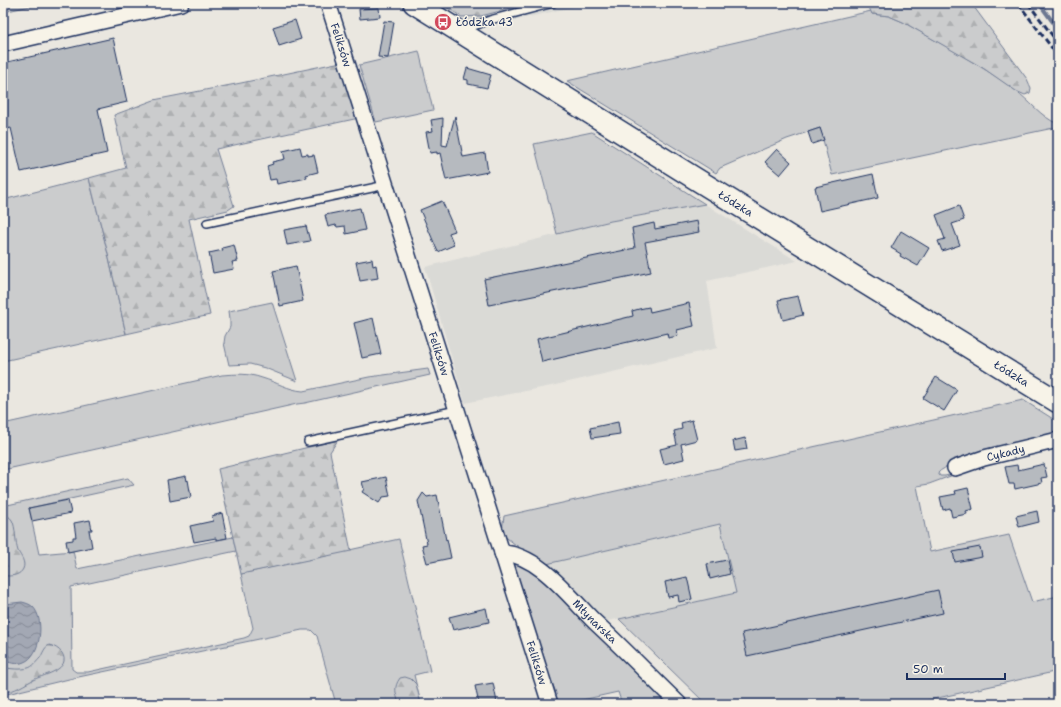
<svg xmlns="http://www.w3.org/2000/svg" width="1061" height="707" font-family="'Shantell Sans',sans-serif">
<defs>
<pattern id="forest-firs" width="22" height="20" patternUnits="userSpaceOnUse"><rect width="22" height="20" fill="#cbcccd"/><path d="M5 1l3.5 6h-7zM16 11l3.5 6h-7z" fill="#aeb0b2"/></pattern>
<pattern id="water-waves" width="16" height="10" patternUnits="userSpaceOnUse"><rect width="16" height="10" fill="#a3a8b4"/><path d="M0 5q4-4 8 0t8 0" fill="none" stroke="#848996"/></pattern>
</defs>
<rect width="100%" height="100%" fill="#eae7e0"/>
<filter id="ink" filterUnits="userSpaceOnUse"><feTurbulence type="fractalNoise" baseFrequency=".025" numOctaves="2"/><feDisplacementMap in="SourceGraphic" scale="8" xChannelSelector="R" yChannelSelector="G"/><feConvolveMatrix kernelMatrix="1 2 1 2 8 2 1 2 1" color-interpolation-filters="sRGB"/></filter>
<g filter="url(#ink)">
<g fill="#dadad6">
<path d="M531,3H591L480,28L462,17L481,16Z"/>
<path d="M705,204L797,261L707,281L717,348L551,386L465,403L425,267L611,221Z"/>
<path d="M720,524L736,593L603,622L542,565Z"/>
</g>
<g fill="#cbcccd" stroke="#737e96">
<path d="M3,3H44L3,12Z"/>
<path d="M871,11L872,14L889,16L903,22C941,44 980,64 1015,90C1030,101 1041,117 1058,124V127L832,175L820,128L787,139L720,168L716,173L567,81Z"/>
<path d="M419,51L433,110L376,122L359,65Z"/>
<path d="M592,132L705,204L611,221L557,234L534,144Z"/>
<path d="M89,178L108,254L126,334L3,361V200Z"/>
<path d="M272,302L297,381L265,368L250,364L229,365L224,343L225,336L230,327V319L229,311Z"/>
<path d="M428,369L430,375L305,403L297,404L3,470V424L222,375C236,374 248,373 262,378C276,382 289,390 303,391L369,377Z"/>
<path d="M1023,400L1058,422V437C1038,442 947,460 938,473L940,476H945L964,471L929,484L917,486L930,552L1009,535L1032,602L1058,596V671L911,704H706L619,619L736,593L720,524L542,565L503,535L502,530L504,516Z"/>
<path d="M128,478L134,485L29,508L39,554L73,551L77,569L233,537L236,551L71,587L72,669L76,672H88L244,638L249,636L253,628L241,574L399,539L430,671L414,675L421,704H336L317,636L311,630H302L69,679L3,695V506Z"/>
<path d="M505,547L540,576L670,704H622L618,692L564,704H556L555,695L556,693L551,680L549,679L541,652V650Z"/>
</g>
<g fill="url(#forest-firs)" stroke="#737e96">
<path d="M440,3H531L481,16L462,17Z"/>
<path d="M867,3H971L1027,79L1031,88L1030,93L1025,95L1016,91L983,68L903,22L889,16L872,14Z"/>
<path d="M341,62L359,118L216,149L234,206L228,210L189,219L210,315L126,334L108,254L89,178L126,168L114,115L154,100L241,83Z"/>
<path d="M338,440L330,452L351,551L241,574L218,469Z"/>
<path d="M5,515C8,516 10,517 12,520C16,527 15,542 18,551C21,557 26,562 23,569C20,575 13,576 7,576L3,572V516Z"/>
<path d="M49,645C54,646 59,649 62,653C72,669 44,675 35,679C24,684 15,692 3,692V667C9,669 22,670 28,668C33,667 37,661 40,658C43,653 44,648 49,645Z"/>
<path d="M405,677L411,679L416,684L421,704H399C396,693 393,688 400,678Z"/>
</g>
<path fill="url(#water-waves)" stroke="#6d7892" d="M22,602C26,603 30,604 33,607C45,619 41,656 24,662C18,665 9,663 3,660V606L5,604Z"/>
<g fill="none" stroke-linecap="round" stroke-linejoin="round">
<path stroke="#6d7892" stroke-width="4" d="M1039,3L1058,29"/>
</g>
<g fill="#b6babf" stroke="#1b2f5e">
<path d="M379,8L380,17L360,19L359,9Z"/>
<path d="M295,20L301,39L279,46L273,27Z"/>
<path d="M384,21L394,22L388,58L378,57Z"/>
<path d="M113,38L127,102L98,109L107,153L21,172L11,128L3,130V63Z"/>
<path d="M467,68L491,75L487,88L468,84V80L464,79Z"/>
<path d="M455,116L463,157L485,153L488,172L446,180L440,153L437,154V152L430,153L426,132L433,131L431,120L443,118L442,145L447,146Z"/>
<path d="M820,128L824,140L812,144L808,132Z"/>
<path d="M300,147L302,155L308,154V156L314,155L318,172L306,175L307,178L277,184L276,179L270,180L267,166L273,164L272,162L285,159L283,151Z"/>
<path d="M777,149L791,162L780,175L765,162Z"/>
<path d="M873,174L878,198L820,211L815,187Z"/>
<path d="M442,201L455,231L449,233L454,245L438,252L420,210Z"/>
<path d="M959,206L964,220L952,224L960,245L942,251L938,241L945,239L936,215Z"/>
<path d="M360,208L365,230L346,234L345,226L337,227L336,225L328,227L325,215Z"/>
<path d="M697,221L699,232L645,242L651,272L489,305L484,279L635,248L632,228L654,223L655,229Z"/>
<path d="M306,226L310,241L287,245L284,230Z"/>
<path d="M901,231L929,248L918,266L900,256L901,254L891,248Z"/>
<path d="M234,245L238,261L232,262L234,269L213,273L209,253L223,250L222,248Z"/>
<path d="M372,259L373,266L376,265L378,278L360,281L356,262Z"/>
<path d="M296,266L303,301L280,306L273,271Z"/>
<path d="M798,296L803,315L783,320L778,300Z"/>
<path d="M689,303L694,326L677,330L678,336L668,338L667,333L542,362L537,339L633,316L632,311L639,309L649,307L650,312Z"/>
<path d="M373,318L381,354L362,358L354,323Z"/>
<path d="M936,377L957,390L944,411L923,398Z"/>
<path d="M692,420L697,440L681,444L684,459L664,464L660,449L677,445L674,431L682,429L681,423Z"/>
<path d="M618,422L620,434L592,438L590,428Z"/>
<path d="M745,438L747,449L735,451L733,441Z"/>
<path d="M1044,464L1047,477L1041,478L1042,483L1015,489L1014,484H1009L1005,467L1017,465L1018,470Z"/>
<path d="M186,476L187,481L188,480L191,497L170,501L167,480Z"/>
<path d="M386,477L390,496L383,497L379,503L362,492L364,489L362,482Z"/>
<path d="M968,488L973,509L966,511L967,514L952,517L950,508L943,510L940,497L956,494L955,491Z"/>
<path d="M423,493L427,497L437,495L446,540L447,539L451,558L427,563L422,545L427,544L418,501Z"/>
<path d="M68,500L71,513L32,521L29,508Z"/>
<path d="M1037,511L1039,522L1019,527L1016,516Z"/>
<path d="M222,513L227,538L216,540V538L194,542L190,526L213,521L212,516Z"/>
<path d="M90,520L92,530H89L92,547L68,552L66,541L73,540V537H76L74,523Z"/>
<path d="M980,547L982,557L955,562L953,552Z"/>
<path d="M727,560L730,574L710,579L707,564Z"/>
<path d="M687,577L692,599L679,602L678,595L668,597L665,582Z"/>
<path d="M938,590L943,613L747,656L742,633Z"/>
<path d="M486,608L489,622L453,630L449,617Z"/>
<path d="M493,683L497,702H495V704H479L475,686Z"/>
</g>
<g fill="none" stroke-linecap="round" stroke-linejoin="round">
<defs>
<g id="lane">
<path d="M463,30L490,20L553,3"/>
<path d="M207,223L386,185"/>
<path d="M308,442L457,410"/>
</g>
<g id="street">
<path id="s1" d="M328,3L550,704"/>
<path d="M3,44L181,3"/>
<path id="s2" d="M955,468L984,458L1058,440"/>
<path id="s3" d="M502,553C539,554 571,599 596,623C624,649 651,677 679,704"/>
</g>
<g id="secondary">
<path id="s4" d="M414,3L696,179L1058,402"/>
</g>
</defs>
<use href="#lane" stroke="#1b2f5e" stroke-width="10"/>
<use href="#street" stroke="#1b2f5e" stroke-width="18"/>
<use href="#secondary" stroke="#1b2f5e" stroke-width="24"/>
<use href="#lane" stroke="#f7f3e8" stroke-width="7"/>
<use href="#street" stroke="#f7f3e8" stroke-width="15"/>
<use href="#secondary" stroke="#f7f3e8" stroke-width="21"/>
<g stroke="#1b2f5e" stroke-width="3" stroke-dasharray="6 3" stroke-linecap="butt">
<path d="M1018,3L1058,56"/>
<path d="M1028,3L1058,43"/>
</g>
</g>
</g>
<defs>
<symbol id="bus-disc" viewBox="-11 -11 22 22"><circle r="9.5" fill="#d1495b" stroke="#f7f3e8"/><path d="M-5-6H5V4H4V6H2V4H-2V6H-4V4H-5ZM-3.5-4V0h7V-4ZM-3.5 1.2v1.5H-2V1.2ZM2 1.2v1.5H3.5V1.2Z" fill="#fff"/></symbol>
</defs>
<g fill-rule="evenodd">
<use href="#bus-disc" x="433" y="12" width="20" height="20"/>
</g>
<g text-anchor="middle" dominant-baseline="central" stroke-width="3" stroke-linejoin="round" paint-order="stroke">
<g font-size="11" fill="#1b2f5e" stroke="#f7f3e8" text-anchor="start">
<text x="456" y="22">Łódzka 43</text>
</g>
<g font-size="11" fill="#1b2f5e" stroke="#f7f3e8">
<text stroke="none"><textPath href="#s1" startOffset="44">Feliksów</textPath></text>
<text stroke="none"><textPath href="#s4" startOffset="379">Łódzka</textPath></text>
<text stroke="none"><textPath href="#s1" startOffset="368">Feliksów</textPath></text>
<text stroke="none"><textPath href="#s4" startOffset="703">Łódzka</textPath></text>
<text stroke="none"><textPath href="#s2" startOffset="53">Cykady</textPath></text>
<text stroke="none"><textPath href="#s3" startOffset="118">Młynarska</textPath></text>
<text stroke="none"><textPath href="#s1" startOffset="692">Feliksów</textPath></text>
</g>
</g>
<rect width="1061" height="707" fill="none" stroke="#f7f3e8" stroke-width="16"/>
<rect x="8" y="8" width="1045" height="691" fill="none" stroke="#1b2f5e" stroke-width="1.5" filter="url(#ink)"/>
<path d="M907 673v6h98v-6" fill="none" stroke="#1b2f5e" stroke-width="2"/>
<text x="913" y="673" font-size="12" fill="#1b2f5e" stroke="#f7f3e8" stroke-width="3" paint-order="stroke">50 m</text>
</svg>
